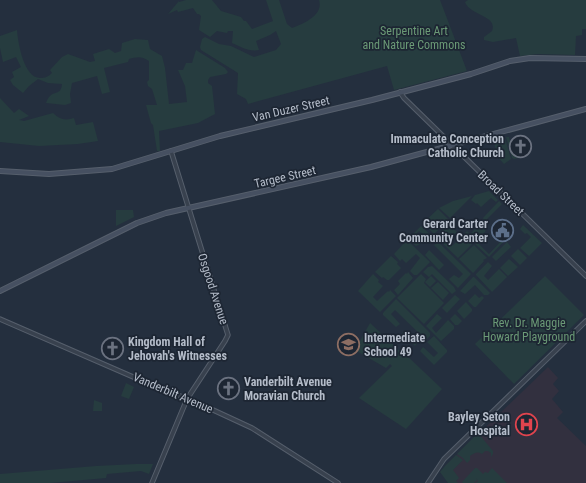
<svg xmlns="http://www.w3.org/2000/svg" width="586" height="483" font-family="'Roboto Condensed',sans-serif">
<rect width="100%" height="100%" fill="#242f3e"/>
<path fill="#32303f" d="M548,367L558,378L553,384L559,391L552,399L563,412L557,418L586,446V483H448L445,466Z"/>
<g fill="#263c3f">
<path d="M186,0H212L221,11L241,17L244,21H246L252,29L273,21L266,0H279L287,24L292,28C303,24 324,15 319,0H440L467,71L394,90L387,66L248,104L246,99L237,94L238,73L201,50L200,47L202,39L205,37L219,44L231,46L254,57L276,50L281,44L276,31L270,35L256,41L259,50C249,52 241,47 232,43L233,31H228L227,33L217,31L210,37L199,30L201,16L199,14H197L193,8L178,12L177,10L168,14L179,1V2Z"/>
<path d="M468,0H586V29H582V35L576,36L575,55L538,54L520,56L516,38L493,42L484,40V37L492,31C498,15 470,16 465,2Z"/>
<path d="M17,30C18,43 24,78 40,78C45,78 48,77 52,73L50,70L62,57L68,54L90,62L95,61L93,54L109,49L115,53L121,51L122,43L135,39L148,40L150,49L162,56L165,68L169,104L187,102L185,86L178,70H183L186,63H192L196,50L225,68L228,72L226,74L210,77L208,80V83L212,86L215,114L198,123L159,131L160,151H157L153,125L151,123L146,105H157L152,89L148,86L147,82L149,80V61C141,56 137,57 129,59L128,62L104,68L110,92L102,94L97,76L72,83L70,94L71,103L65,105L46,103C47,100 48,98 50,96C55,91 61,95 62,84L48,83L38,79L29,86L23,93L13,85L10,80L14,77L12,72L21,67L16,57L3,62L0,48V36Z"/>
<path d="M0,98L14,113L19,109L29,116L19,120L24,121L53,113C59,119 65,121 74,118L76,125L93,122L98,141L78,144L39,146L0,142Z"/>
<path d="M506,137H509L512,150L514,152H516L517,156H519L521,157L514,159L512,158Z"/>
<path d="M505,138L511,159L504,164L495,154L497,152L493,141Z"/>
<path d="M489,191L498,200L496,202L491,198L481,207L477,203L476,204L471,200L475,195Z"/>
<path d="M472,196L450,218L439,208L453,201Z"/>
<path d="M499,201L502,204L487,219L489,222L485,232L474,242L471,240L473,238L471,239L465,233L467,231L470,234L484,220L483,218Z"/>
<path d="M438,209L449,220L434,234L423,223Z"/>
<path d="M116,210H133L134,217L116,226Z"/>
<path d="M452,223L454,226L453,228L457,232L449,241L453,245L463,235L472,244L458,258L436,237L448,224L449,226Z"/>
<path d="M523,225L542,243L529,256L520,248L531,237L527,233L525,234L520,229Z"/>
<path d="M421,226L433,237L429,240L419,231L415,235L422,243L416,246L408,239Z"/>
<path d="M505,237L507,238L489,257L475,244L477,242L489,254Z"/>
<path d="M407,240L430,262L417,275H414L410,271L420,258L416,254L406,263L402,259L400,261L394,254Z"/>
<path d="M438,242L471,274L458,288L449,279L454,275L459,278L463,274L434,245Z"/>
<path d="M507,242L511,247L496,261L492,257Z"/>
<path d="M474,245L487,258L483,260L484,261L475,271L474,270L475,271L473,273L459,259Z"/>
<path d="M518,249L527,258L520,265L511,256Z"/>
<path d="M429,250L444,265L439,270L425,255Z"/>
<path d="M391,256L398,262L397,264L401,268L389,280H387L383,277L382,278L375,272Z"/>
<path d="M509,259L518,267L508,276L500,268Z"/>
<path d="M488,262L492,266L484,276L488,280L499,269L507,277L492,292L476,275V274Z"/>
<path d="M432,266L454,287L456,291L452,294L432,274L429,277L423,272L428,267Z"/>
<path d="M408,272L413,278L398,295L394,290L400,284L398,281L406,273L407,274Z"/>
<path d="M373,274L379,280L378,282L383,286L373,297L377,301L388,291L389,292L390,290L396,296L380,312L358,291Z"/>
<path d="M421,274L426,279L424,283L444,303L424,324L397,298Z"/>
<path d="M431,276L436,281L430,287L425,282Z"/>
<path d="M545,276L584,315L514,384L475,344Z"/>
<path d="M473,277H474L490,293L488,295H484L475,285L465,294L460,291Z"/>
<path d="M438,282L449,293L443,300L431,288Z"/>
<path d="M475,294L479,298L482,296L484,298L476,307H474L468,301Z"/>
<path d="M455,295L460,299L447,313L442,308Z"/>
<path d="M396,299L430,333V336L426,340L395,310L391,314L400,324L396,327L383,315V313Z"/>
<path d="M466,302L472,309V311L464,319L457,311Z"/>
<path d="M437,314L442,318L432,328L436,333L448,320L454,326V329L441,341L426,326Z"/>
<path d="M455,314L462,321L458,325H455L450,319Z"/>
<path d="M370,323L400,351V354L401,356L404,353L442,389L406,429L359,398L392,366L390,364L386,368L355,350Z"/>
<path d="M405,330L418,342L415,346L402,333Z"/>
<path d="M434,336L447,350V352L434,365L420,351L423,347L434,357L438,353L427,342Z"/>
<path d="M126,383L134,387L129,399L121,396Z"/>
<path d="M94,400L102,403V411H93Z"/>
<path d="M478,433L493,451V454L491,457V453L488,451H485L482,454C477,451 475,453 470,456V460L467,463L463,458L457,454Z"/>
<path d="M456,455L463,460L453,470L459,478L456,481L458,483H448L440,472L445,466Z"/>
<path d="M136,464H153L149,474L141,471L107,474L106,478L50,483H0V474L96,466Z"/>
<path d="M475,468H477L483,474L485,472L488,473L492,468L507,483H475L478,481L476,478L477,480L474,483H463L462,482Z"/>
</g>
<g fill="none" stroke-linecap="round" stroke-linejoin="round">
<defs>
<g id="tertiary">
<path d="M400,92L404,98L586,276"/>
<path d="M0,319L147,383L198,403L252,428L338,483"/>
<path d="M152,483L187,399L225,341L228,335L171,151"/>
<path d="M428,483L444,459L586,321"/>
</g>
<g id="secondary">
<path d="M0,171L49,174L112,169L220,136L372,100L471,74L510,61L530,58L586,59"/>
<path d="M0,291L137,223L166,213L371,167L586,109"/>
</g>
</defs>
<use href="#tertiary" stroke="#565f6c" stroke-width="5.5"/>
<use href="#secondary" stroke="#565f6c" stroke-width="6"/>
<use href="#tertiary" stroke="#38414e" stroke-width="3.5"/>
<use href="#secondary" stroke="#465061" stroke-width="4"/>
</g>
<defs>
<symbol id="church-ring" viewBox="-11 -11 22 22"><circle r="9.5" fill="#1d2633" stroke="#6b7280" stroke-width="1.5"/><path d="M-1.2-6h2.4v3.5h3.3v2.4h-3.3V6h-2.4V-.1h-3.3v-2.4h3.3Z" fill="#6b7280"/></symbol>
<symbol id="civic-ring" viewBox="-11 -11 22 22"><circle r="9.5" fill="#1d2633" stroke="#5c6f8a" stroke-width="1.5"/><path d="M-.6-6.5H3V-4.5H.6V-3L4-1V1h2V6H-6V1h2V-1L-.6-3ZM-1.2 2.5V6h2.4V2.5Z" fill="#5c6f8a"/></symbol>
<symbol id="school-ring" viewBox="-11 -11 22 22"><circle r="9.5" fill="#1d2633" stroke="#8d6e63" stroke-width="1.5"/><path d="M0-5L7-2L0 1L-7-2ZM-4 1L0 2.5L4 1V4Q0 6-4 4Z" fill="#8d6e63"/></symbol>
<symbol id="hospital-ring" viewBox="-11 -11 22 22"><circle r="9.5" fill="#1d2633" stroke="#e0444e" stroke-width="1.5"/><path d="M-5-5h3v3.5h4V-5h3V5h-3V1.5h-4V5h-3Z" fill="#e0444e"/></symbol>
</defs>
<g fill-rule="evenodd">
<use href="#church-ring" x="508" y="134" width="25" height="25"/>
<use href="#civic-ring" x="490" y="218" width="25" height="25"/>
<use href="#school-ring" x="336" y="332" width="25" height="25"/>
<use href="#church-ring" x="100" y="336" width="25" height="25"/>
<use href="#church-ring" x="216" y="376" width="25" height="25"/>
<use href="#hospital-ring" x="514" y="412" width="25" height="25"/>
</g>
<g text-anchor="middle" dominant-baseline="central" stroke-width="3.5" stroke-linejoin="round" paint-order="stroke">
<g font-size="12" fill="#6b9a76" stroke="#1d2633">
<text x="414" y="31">Serpentine Art<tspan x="414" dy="14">and Nature Commons</tspan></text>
<text x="529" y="323">Rev. Dr. Maggie<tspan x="529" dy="14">Howard Playground</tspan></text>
</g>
<g font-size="12" fill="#b4bcc9" stroke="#1d2633">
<text transform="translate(291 109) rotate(-13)">Van Duzer Street</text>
<text transform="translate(285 177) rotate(-13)">Targee Street</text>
<text transform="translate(501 193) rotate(44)">Broad Street</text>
<text transform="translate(213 289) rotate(72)">Osgood Avenue</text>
<text transform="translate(173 393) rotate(23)">Vanderbilt Avenue</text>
</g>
<g font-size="12" font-weight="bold" fill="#b4bcc9" stroke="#1d2633" text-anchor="end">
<text x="504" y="139">Immaculate Conception<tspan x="504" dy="14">Catholic Church</tspan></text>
<text x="488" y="224">Gerard Carter<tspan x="488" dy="14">Community Center</tspan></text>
<text x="364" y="338" text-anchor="start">Intermediate<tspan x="364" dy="14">School 49</tspan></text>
<text x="128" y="342" text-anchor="start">Kingdom Hall of<tspan x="128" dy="14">Jehovah's Witnesses</tspan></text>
<text x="244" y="382" text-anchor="start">Vanderbilt Avenue<tspan x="244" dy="14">Moravian Church</tspan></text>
<text x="510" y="417">Bayley Seton<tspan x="510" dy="14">Hospital</tspan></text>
</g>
</g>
</svg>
